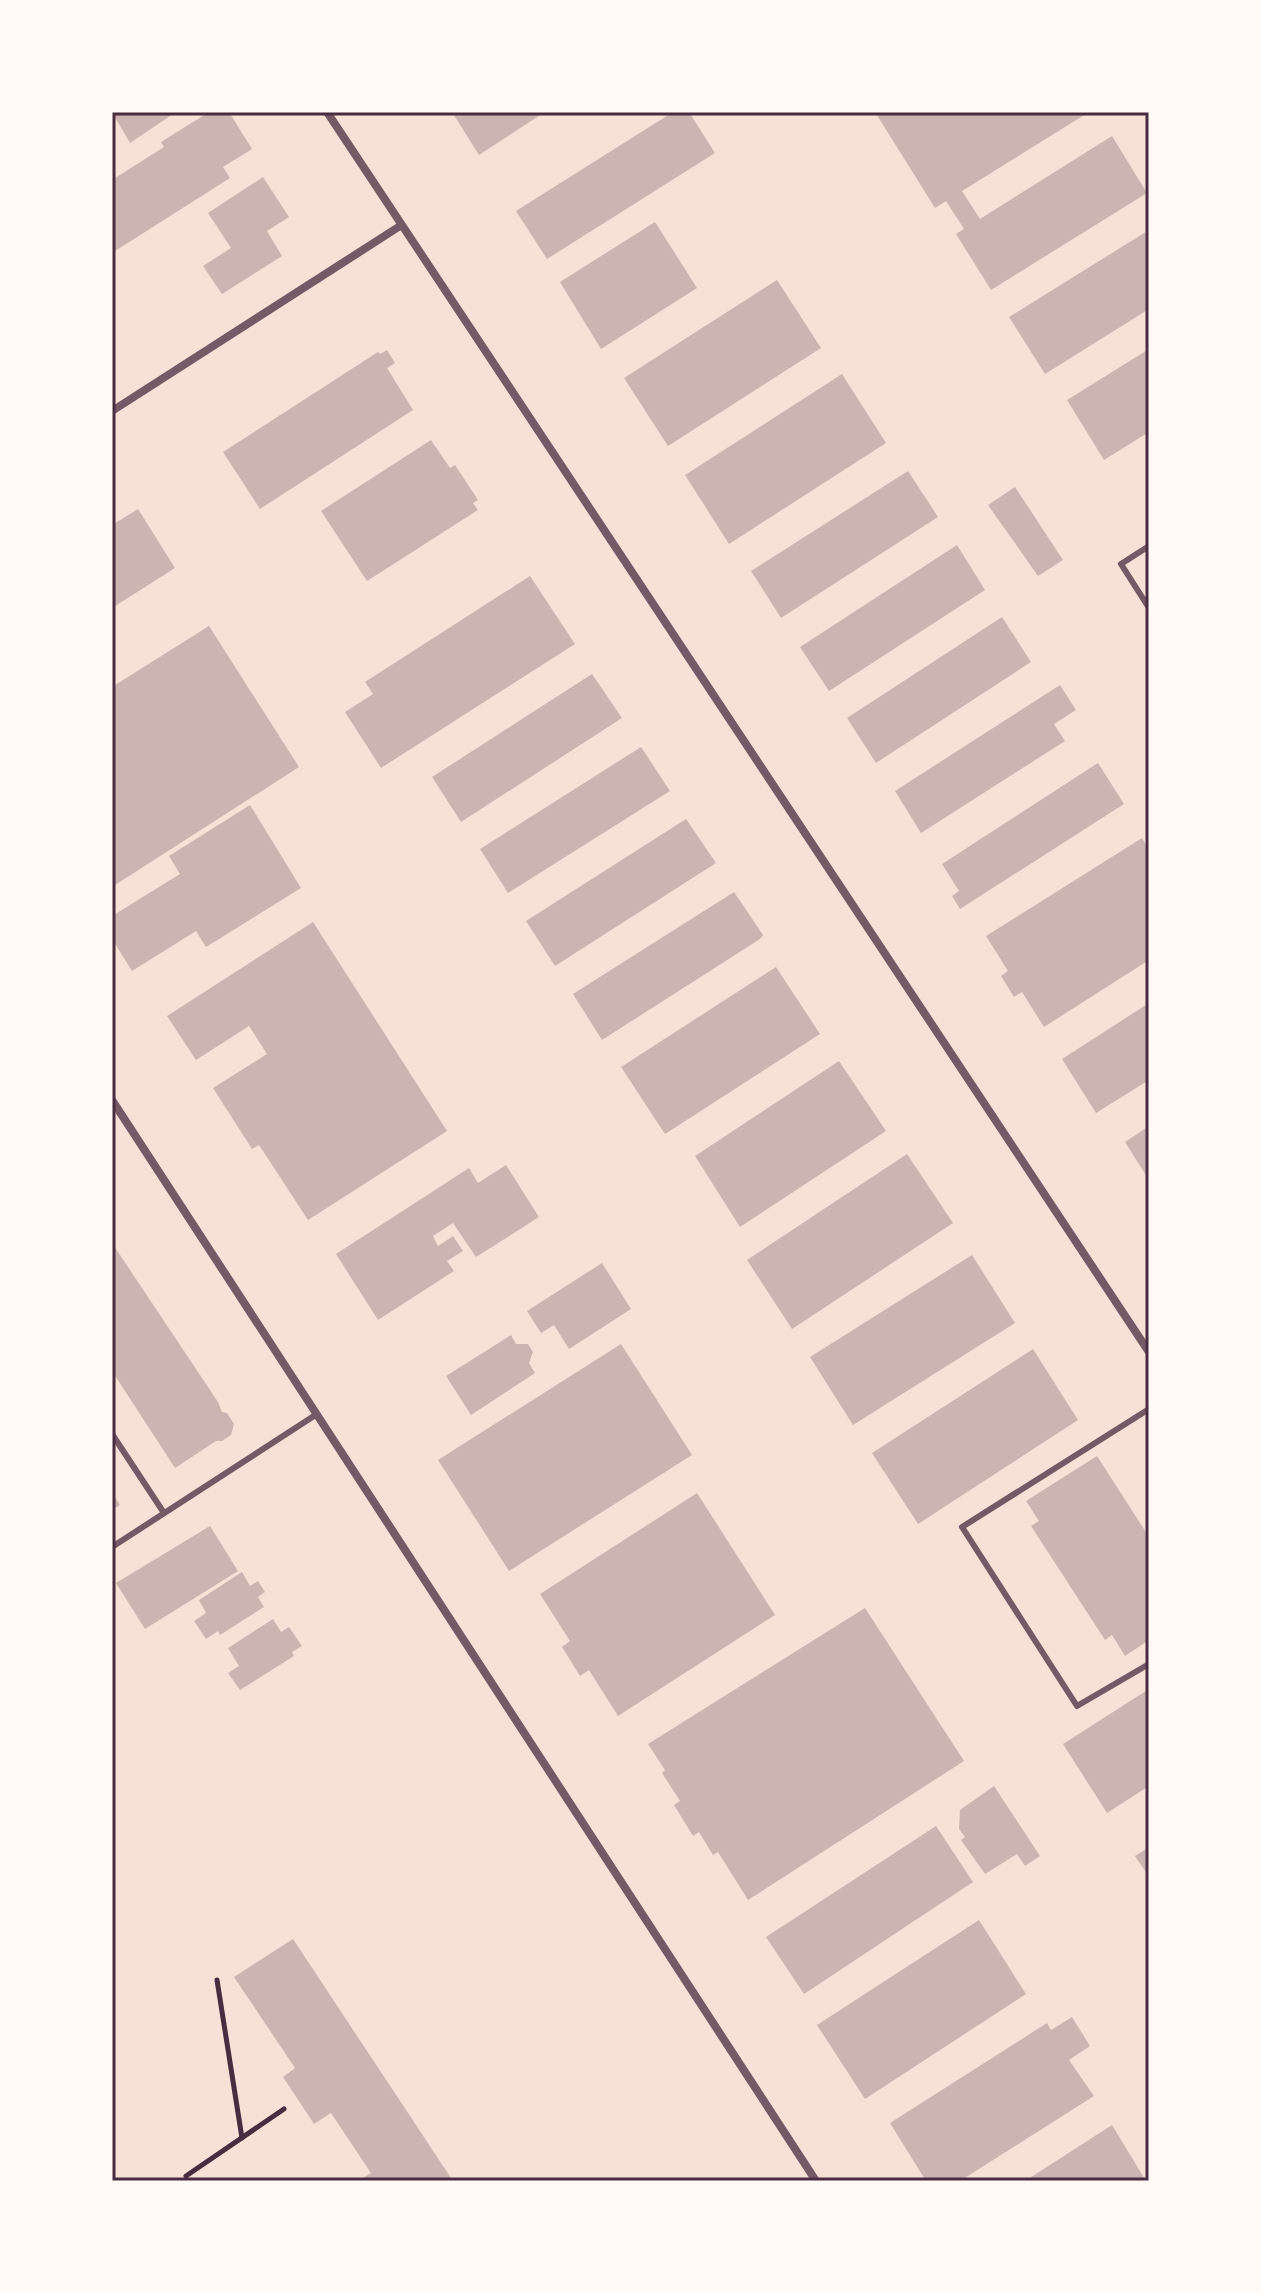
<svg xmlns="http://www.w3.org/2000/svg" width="1261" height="2293" font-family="'Space Grotesk',sans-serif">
<rect width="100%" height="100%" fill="#f7e1d7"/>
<g fill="#ccb4b1">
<path d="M112,112H176L130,143Z"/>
<path d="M209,112H229L252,149L223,167L230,178L115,251L112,247V180L164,147L161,142Z"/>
<path d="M452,112H545L479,155Z"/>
<path d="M673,112H689L715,153L547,259L516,211Z"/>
<path d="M875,112H1089L962,191L980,219L1112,136L1147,193L991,290L956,234L964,229L946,201L935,208Z"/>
<path d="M263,177L289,217L267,231L282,256L222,294L203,266L231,248L208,213Z"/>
<path d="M655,222L697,288L601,349L560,282Z"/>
<path d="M1149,230V309L1045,374L1009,317Z"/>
<path d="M777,280L821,348L668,446L624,378Z"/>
<path d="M1149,349V432L1104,460L1067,400Z"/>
<path d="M387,350L395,363L387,368L413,410L260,509L223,452L378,352L380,354Z"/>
<path d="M842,374L886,443L729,544L685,475Z"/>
<path d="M431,440L450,468L455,465L478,500L473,503L478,510L367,581L321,511Z"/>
<path d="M908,471L938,517L781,618L751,571Z"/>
<path d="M1015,487L1063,560L1038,576L988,505Z"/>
<path d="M138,509L175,568L112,608V525Z"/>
<path d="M957,545L985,590L829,691L800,647Z"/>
<path d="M530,576L575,644L381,768L345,712L373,694L365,682Z"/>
<path d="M1002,617L1031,662L876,763L847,718Z"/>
<path d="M209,626L299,767L112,887V687Z"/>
<path d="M592,674L622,718L461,822L432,777Z"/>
<path d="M1060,685L1076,710L1054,724L1065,741L921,833L895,791Z"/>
<path d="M641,747L670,791L508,893L480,849Z"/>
<path d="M1098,763L1124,804L960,909L952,896L959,891L942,864Z"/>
<path d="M250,805L301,888L206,947L196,931L132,971L112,939V916L180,874L169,856Z"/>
<path d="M686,819L716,863L555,966L526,921Z"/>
<path d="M1142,838L1149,850V960L1044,1027L1022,992L1014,997L1001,976L1008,971L986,936Z"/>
<path d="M734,892L763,935L760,939L602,1040L573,994Z"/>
<path d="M313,922L447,1131L308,1220L259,1145L252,1149L213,1088L267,1054L249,1026L196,1060L167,1016Z"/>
<path d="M776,967L820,1034L665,1134L621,1067Z"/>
<path d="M1149,1003V1080L1096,1113L1062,1059Z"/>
<path d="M839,1061L886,1131L740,1227L695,1156Z"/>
<path d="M1149,1126V1180L1125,1142Z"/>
<path d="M907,1154L953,1223L792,1329L747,1260Z"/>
<path d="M506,1165L539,1217L476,1257L453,1223L433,1236L438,1246L453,1236L463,1251L447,1261L454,1271L378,1320L336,1254L469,1168L478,1183Z"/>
<path d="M112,1243L218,1402L222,1412L227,1413L234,1424L231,1435L222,1441H216L175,1468L112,1371Z"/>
<path d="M972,1255L1015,1323L853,1425L810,1357Z"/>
<path d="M602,1263L631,1309L569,1349L554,1325L541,1333L527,1311Z"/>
<path d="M511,1335L516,1344H528L533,1352L529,1363L535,1373L471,1415L446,1376Z"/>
<path d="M621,1344L692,1455L509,1571L438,1460Z"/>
<path d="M1033,1349L1078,1420L918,1524L872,1453Z"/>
<path d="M1097,1456L1149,1537V1640L1125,1656L1112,1635L1105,1640L1031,1526L1039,1521L1026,1501Z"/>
<path d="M112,1493L120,1505L112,1510Z"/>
<path d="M697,1493L775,1615L618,1716L589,1670L580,1676L562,1647L570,1641L540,1594Z"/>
<path d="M210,1526L238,1571L145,1629L116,1583Z"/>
<path d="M242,1572L250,1586L258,1581L265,1592L258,1597L264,1607L220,1635L218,1631L206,1639L194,1621L206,1613L199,1600Z"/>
<path d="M865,1608L964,1761L748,1900L718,1852L713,1855L699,1832L693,1836L674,1805L680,1801L662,1773L665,1770L648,1744Z"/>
<path d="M273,1619L281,1632L289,1627L302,1646L292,1652L294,1656L240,1690L228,1673L239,1666L228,1648Z"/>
<path d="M1149,1689V1786L1107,1813L1063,1744Z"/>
<path d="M994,1786L1040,1856L1025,1866L1017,1854L985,1874L961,1840L965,1837L959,1829L960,1810Z"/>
<path d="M936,1826L973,1882L804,1994L766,1937Z"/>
<path d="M1149,1847V1877L1135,1856Z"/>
<path d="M979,1920L1026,1994L865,2099L817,2025Z"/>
<path d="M293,1939L453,2181H358L371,2173L331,2113L314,2124L283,2077L295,2068L234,1977Z"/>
<path d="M1072,2017L1090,2046L1069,2060L1094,2096L960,2181H926L890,2123L1047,2023L1051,2030Z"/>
<path d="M1112,2125L1146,2181H1025Z"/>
</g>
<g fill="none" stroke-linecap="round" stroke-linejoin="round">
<g stroke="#4a2c40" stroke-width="5">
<path d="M217,1980L242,2138"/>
<path d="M186,2176L284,2109"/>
</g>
<g stroke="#755966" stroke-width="6">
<path d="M1149,546L1121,564L1149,608"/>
<path d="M1149,1409L962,1527L1077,1706L1149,1664"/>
<path d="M112,1434L164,1513"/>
<path d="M112,1547L317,1414"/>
</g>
<g stroke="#755966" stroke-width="8">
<path d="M327,112L1149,1352"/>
<path d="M112,411L400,226"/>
<path d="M112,1100L816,2181"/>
</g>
</g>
<rect width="1261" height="2293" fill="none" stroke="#fffaf5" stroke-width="228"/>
<rect x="114" y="114" width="1033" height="2065" fill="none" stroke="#4a2c40" stroke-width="3"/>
</svg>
